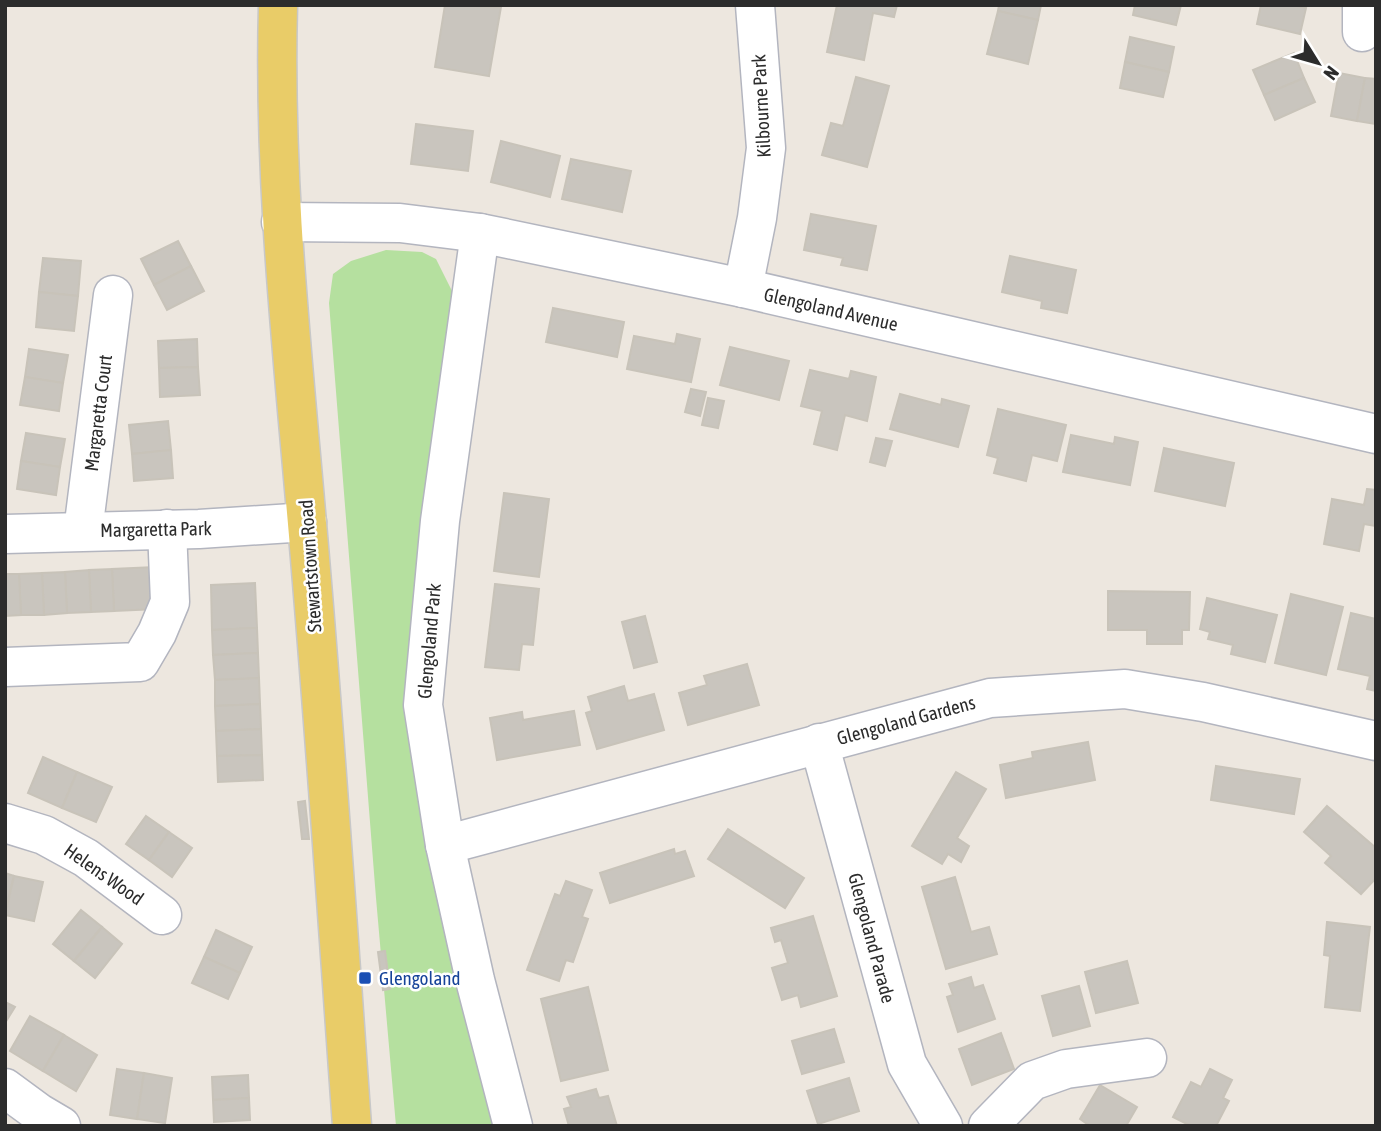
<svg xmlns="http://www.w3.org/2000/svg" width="1381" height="1131" font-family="'Asap Condensed',sans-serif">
<rect width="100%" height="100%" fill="#ede7df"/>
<path fill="#b5e09f" d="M386,250L422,252L436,259L454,295L413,759L455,980L499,1126H396L376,898L329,303L333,274L351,261Z"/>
<g fill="#c9c5be" stroke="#c8c3b9" stroke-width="2">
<path d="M445,5L501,7L489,76L435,67Z"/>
<path d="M837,5H897L894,17L873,13L864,60L827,52Z"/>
<path d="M999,5H1041L1038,20L998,11Z"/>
<path d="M1135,5H1181L1176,25L1133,15Z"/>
<path d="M1261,5H1293L1306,8L1300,34L1257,24Z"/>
<path d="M998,11L1038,20L1028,64L987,54Z"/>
<path d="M1130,37L1174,47L1169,72L1125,62Z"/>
<path d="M1294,53L1304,78L1264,95L1253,70Z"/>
<path d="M1125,62L1169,72L1163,97L1120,88Z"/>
<path d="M1339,73L1365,78L1357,121L1331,116Z"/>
<path d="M856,77L889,86L867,167L822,155L831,123L843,126Z"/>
<path d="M1304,78L1315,102L1275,120L1264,95Z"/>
<path d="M1365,78L1376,79V124L1357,121Z"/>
<path d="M416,124L473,131L468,171L411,164Z"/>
<path d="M501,141L560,156L550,197L491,182Z"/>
<path d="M571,159L631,171L622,212L562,199Z"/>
<path d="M811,214L876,226L867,270L841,265L843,258L804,250Z"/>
<path d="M178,241L191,266L154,285L141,259Z"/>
<path d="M1010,256L1076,270L1067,313L1041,308L1042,301L1002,292Z"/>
<path d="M43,258L81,261L78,296L39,292Z"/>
<path d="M191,266L204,291L167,310L154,285Z"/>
<path d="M39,292L78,296L74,331L36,327Z"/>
<path d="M553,308L624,322L617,357L546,342Z"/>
<path d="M677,334L700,339L691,382L627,369L634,336L675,344Z"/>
<path d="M197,339L198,367L159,368L158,341Z"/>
<path d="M730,347L789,361L779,400L720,385Z"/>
<path d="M29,349L68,355L63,383L25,377Z"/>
<path d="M198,367L200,395L160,397L159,368Z"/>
<path d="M810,370L849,379L851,371L876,377L867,421L845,415L837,450L814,444L822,411L801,406Z"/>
<path d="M25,377L63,383L59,411L20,405Z"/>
<path d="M691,389L706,392L700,416L685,412Z"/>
<path d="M900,394L941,405L942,399L969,406L958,447L890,429Z"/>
<path d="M708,398L724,401L718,428L702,425Z"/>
<path d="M998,409L1066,425L1057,461L1032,455L1026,481L994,473L998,458L987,455Z"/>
<path d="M168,421L171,450L132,454L129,425Z"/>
<path d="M26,433L65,439L60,467L21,461Z"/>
<path d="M1071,435L1114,444L1115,437L1138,442L1130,485L1063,472Z"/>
<path d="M876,438L892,441L885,466L870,462Z"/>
<path d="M1164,448L1234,463L1225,506L1155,491Z"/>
<path d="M171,450L173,478L134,481L132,454Z"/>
<path d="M21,461L60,467L56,495L17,489Z"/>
<path d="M1367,489L1376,490V526L1364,524L1359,551L1324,544L1332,499L1364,505Z"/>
<path d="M504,493L549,499L539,577L494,571Z"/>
<path d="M155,567L157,609L114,611L112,569Z"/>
<path d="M112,569L114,611L91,612L89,570Z"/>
<path d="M89,570L91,612L67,613L65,572Z"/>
<path d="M65,572L67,613L44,615L42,573Z"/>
<path d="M42,573L44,615H21L19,574Z"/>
<path d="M5,574H19L21,615L5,616Z"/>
<path d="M255,583L257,628L212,630L211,585Z"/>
<path d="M495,584L539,589L533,645L522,644L519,670L485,667Z"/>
<path d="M1108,591L1190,592L1189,630H1182V644H1147V630H1108Z"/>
<path d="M1291,594L1343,607L1326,675L1275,663Z"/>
<path d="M1207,598L1277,615L1265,662L1231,654L1233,645L1208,639L1210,632L1200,629Z"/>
<path d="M1351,613L1376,619V691L1367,689L1370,676L1338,669Z"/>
<path d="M645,616L657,662L634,668L622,622Z"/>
<path d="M257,628L258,653L213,655L212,630Z"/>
<path d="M258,653L259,678L215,680L213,655Z"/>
<path d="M747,664L759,705L688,725L679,693L707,685L704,676Z"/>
<path d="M259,678L260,704L215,706V680Z"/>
<path d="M624,686L628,701L654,694L664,730L597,749L586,713L592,711L588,697Z"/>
<path d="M260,704L261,729L216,731L215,706Z"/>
<path d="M574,711L580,745L497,760L490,718L522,712L523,720Z"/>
<path d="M261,729L262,755L217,756L216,731Z"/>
<path d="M1088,742L1095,780L1006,798L1000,765L1033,758L1032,752Z"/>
<path d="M262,755L263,780L218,782L217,756Z"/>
<path d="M43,757L77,772L62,808L28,793Z"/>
<path d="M1216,766L1300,779L1294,814L1211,800Z"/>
<path d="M77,772L112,787L96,822L62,808Z"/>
<path d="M956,772L986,789L957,838L969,846L961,862L948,854L942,864L912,846Z"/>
<path d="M305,801L309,839H302L298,802Z"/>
<path d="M1327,806L1376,848V878L1361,894L1325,863L1331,856L1304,832Z"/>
<path d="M146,816L169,832L149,860L126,844Z"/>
<path d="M728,829L804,878L785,908L708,859Z"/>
<path d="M169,832L192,848L172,877L149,860Z"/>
<path d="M674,849L675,854L685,851L694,876L610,903L600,873Z"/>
<path d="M5,873L14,876L5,913Z"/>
<path d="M14,876L43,882L34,921L5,915Z"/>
<path d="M955,877L971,932L989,927L997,954L946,969L922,887Z"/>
<path d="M566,881L592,890L582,917L588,919L573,962L566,960L559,981L527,970L555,894L560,896Z"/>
<path d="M81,910L102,927L74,961L53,944Z"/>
<path d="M813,916L837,996L801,1007L798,995L782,1000L772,968L788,963L781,940L775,942L771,928Z"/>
<path d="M1327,922L1370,927L1360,1011L1325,1007L1330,956L1324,955Z"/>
<path d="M102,927L122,944L95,978L74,961Z"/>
<path d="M216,930L252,947L240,973L204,957Z"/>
<path d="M385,951L390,989L383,990L378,952Z"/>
<path d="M204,957L240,973L228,999L192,983Z"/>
<path d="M1127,961L1138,1003L1096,1013L1085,972Z"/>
<path d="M971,977L974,988L983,985L995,1019L958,1032L947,997L953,995L949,984Z"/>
<path d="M1079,986L1090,1026L1053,1036L1042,996Z"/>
<path d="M588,987L608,1070L561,1081L541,999Z"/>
<path d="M5,1002L15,1007L5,1023Z"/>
<path d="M30,1016L64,1035L43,1071L10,1051Z"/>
<path d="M834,1029L844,1062L802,1074L792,1041Z"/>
<path d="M1001,1033L1014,1069L972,1085L959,1049Z"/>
<path d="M64,1035L97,1055L76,1091L43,1071Z"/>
<path d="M117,1069L144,1073L137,1119L110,1115Z"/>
<path d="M1210,1069L1232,1080L1223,1098L1229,1101L1216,1126H1191L1173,1117L1191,1082L1201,1087Z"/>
<path d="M144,1073L172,1078L165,1123L137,1119Z"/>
<path d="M248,1075L249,1098L213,1100L212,1077Z"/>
<path d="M849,1078L859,1111L818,1124L807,1091Z"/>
<path d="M1100,1085L1137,1107L1126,1126H1090L1080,1119Z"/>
<path d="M596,1089L599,1098L608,1096L617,1126H569L564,1109L571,1107L567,1097Z"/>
<path d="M249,1098L250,1120L214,1122L213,1100Z"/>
</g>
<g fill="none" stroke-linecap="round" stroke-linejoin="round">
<defs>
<g id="minor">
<path d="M1362,5V32"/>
<path d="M281,222L400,223L480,233L743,288L1376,434"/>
<path d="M480,233L440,521L423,705L445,845L475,980L513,1126"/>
<path d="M743,288L757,218L766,148L755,5"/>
<path d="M83,531L113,295"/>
<path d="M5,534L199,529L307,522"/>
<path d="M5,667L140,662L157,633L170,602L167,529"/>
<path d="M819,743L907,1064L943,1126"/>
<path d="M5,823L44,835L86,858L162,915"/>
<path d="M445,845L990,698L1125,689L1203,702L1376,741"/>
<path d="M5,1088L39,1113L61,1126"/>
<path d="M988,1126L1032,1081L1066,1069L1147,1058"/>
</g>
<path id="major" d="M278,5C273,182 293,358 308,535C325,731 338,929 352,1126"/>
</defs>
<use href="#minor" stroke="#b3b5bf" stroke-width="41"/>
<use href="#major" stroke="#c8c8c8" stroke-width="41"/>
<use href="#minor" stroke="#fff" stroke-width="38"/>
<use href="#major" stroke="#e9cc68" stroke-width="38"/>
</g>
<rect fill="#1a4fb4" stroke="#fff" stroke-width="2.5" x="358" y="971" width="14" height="14" rx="3.5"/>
<g text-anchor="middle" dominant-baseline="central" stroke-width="5" stroke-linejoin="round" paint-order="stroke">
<g font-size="19" fill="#2c2c2c" stroke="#fff">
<text transform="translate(761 106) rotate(-93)">Kilbourne Park</text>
<text transform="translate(831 309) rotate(13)">Glengoland Avenue</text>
<text transform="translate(98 413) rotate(-83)">Margaretta Court</text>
<text transform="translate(156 529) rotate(-1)">Margaretta Park</text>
<text transform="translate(310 566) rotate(-94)">Stewartstown Road</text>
<text transform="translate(429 641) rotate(-85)">Glengoland Park</text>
<text transform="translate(906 720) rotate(-15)">Glengoland Gardens</text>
<text transform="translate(104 874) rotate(35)">Helens Wood</text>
<text transform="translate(872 938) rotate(75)">Glengoland Parade</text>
</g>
<g font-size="19" fill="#164399" stroke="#fff" text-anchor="start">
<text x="379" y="978">Glengoland</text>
</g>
</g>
<rect width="1381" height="1131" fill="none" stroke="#2c2c2c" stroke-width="14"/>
<g transform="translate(1318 63) rotate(127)" stroke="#ffffff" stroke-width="5" paint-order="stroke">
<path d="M0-5L12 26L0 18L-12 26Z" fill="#2c2c2c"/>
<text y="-10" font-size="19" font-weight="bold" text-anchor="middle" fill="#2c2c2c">N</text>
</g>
</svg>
